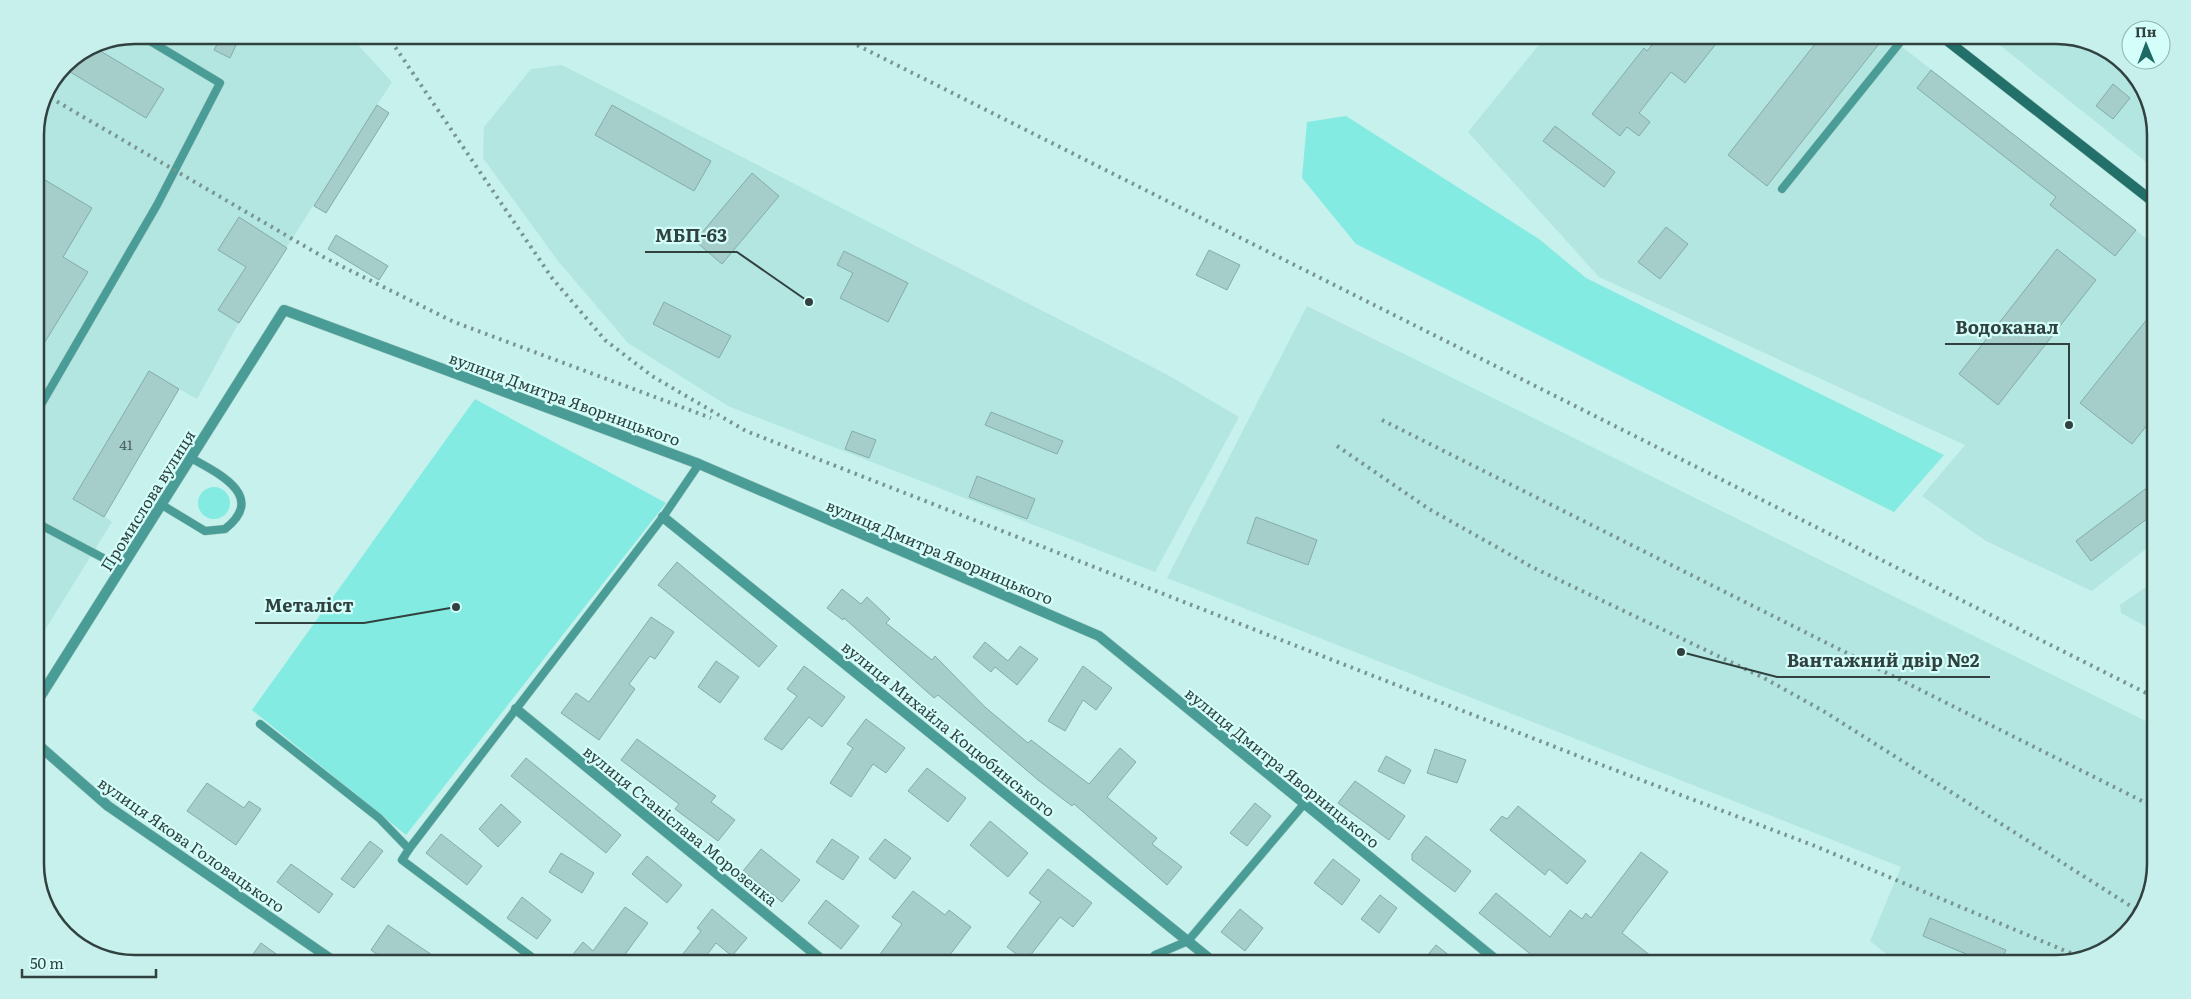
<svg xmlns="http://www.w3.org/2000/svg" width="2191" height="999" font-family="Literata,serif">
<rect width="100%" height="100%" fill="#c7f1ec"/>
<g fill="#b3e6e1">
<path d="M135,35H349L392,82L377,105L389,113L326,213L313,206L237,326L197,399L179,389L104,516L112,522L35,646V129L45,91L64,64L97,43Z"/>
<path d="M1547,35H1887L2156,246V541L2092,591L1986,541L1922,496L1965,445L1599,277L1468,132Z"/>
<path d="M1987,35H2056L2095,43L2139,79L2156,129V170Z"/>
<path d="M562,65L1166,374L1239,417L1155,572L728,406L628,343L558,261L483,158L484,127L531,69Z"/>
<path d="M1307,306L2156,726V864L2148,903L2112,947L2056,964H1899L1870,941L1901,867L1167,578Z"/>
<path d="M2156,580V632L2121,613L2120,605Z"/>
</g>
<g fill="#84ebe2">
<path d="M1346,116L1539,239L1586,278L1944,455L1894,512L1356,244L1302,178L1307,122Z"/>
<path d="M475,399L666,503L406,835L252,710Z"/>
<circle cx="214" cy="503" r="16"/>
</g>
<g fill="#a5cdc9" stroke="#84aca8">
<path d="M222,35L237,43L230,58L214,50Z"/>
<path d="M1660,35H1723L1685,83L1671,72L1639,113L1650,122L1639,136L1627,127L1620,136L1592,114L1644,48L1647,51Z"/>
<path d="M1822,35H1886L1767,186L1728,155Z"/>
<path d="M92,46L164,89L146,118L62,67Z"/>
<path d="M1931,70L2136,230L2115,256L2050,205L2056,197L1917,88Z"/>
<path d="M2113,84L2130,98L2113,119L2096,106Z"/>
<path d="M377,105L389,113L326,213L314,206Z"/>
<path d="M612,105L711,161L694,191L595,135Z"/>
<path d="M1555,126L1615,172L1604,187L1543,141Z"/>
<path d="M752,173L779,196L722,264L695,241Z"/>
<path d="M35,174L92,208L63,257L88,272L35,358Z"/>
<path d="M239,217L287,248L239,323L218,310L246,267L218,250Z"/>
<path d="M1666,227L1688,244L1660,279L1638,262Z"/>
<path d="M336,235L388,266L379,280L328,249Z"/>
<path d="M2057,249L2096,280L1998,405L1959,374Z"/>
<path d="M1209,250L1240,265L1227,290L1196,275Z"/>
<path d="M844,251L908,283L888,322L840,298L853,273L837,265Z"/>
<path d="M664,302L731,336L719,358L653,324Z"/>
<path d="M2156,308V414L2132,444L2080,403Z"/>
<path d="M149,371L179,389L104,517L73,499Z"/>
<path d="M991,412L1063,441L1057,454L985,425Z"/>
<path d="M852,431L876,440L869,458L845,449Z"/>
<path d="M977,476L1035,499L1027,519L969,497Z"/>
<path d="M2156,481V512L2091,561L2076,541Z"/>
<path d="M1256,517L1317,540L1308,565L1247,543Z"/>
<path d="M677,562L777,646L759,667L658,585Z"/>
<path d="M842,589L861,604L867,597L890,619L886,623L932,660L935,656L985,707L1028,743L1031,740L1089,784L1120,748L1136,762L1107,797L1157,838L1152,844L1182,867L1167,885L1074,804L1072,806L1038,780L938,695L934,698L844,618L843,620L827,608Z"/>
<path d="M651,617L674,632L655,659L650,656L629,684L635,689L599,740L561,713L576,693L589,702Z"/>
<path d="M985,642L1008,661L1020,646L1038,659L1017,685L995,667L991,672L973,657Z"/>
<path d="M716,661L739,677L720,703L698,687Z"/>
<path d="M804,666L845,697L822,727L809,717L782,750L764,739L797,696L787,689Z"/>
<path d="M1083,666L1112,688L1096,710L1083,700L1065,731L1048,721Z"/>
<path d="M866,719L905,748L886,773L873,764L851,797L830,783L853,748L847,744Z"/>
<path d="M637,739L716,796L711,802L735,820L718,841L675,809L679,804L621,760Z"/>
<path d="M1435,749L1466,760L1457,783L1427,773Z"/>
<path d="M1386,756L1411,770L1404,784L1378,771Z"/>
<path d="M526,758L621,835L606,853L511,776Z"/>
<path d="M927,768L966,798L948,822L908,791Z"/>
<path d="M1355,781L1405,816L1389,840L1338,803Z"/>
<path d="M207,783L244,808L249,801L261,809L236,845L187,811Z"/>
<path d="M1255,803L1271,816L1247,846L1230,833Z"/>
<path d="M501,804L521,822L498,847L479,829Z"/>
<path d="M1518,806L1586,861L1567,884L1549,869L1545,875L1490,830L1502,816L1507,819Z"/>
<path d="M990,821L1028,853L1008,877L970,845Z"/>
<path d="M441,834L482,866L467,885L426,853Z"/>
<path d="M1426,836L1471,871L1455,892L1412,860V854Z"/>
<path d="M832,839L859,857L843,880L816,862Z"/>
<path d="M885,839L911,858L895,879L869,859Z"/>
<path d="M370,841L383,851L354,888L341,879Z"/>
<path d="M761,849L800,880L782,902L743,871Z"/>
<path d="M1641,852L1668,872L1622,933L1661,964H1590L1578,954L1570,964H1529L1534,957L1479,913L1496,893L1550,937L1570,910L1582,919L1586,913L1591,918Z"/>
<path d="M561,853L594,873L582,893L549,872Z"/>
<path d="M647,856L682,885L667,903L632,874Z"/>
<path d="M1333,859L1360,880L1342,905L1314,883Z"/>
<path d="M291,864L333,894L319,913L277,882Z"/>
<path d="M1048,869L1092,903L1073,927L1060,917L1026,961L1007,947L1041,902L1029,893Z"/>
<path d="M913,891L945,915L949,910L971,927L943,964H873L902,924L892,917Z"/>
<path d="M1380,895L1397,908L1379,933L1361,919Z"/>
<path d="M522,897L551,920L537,939L507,918Z"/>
<path d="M826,900L859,926L841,949L808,923Z"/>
<path d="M625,907L648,923L618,964H565L583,942L593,951Z"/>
<path d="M712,909L747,938L732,956L716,943L700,964H675L701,931L697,928Z"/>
<path d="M1240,909L1263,928L1245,951L1221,932Z"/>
<path d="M1930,918L2006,950L2000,964H1990L1923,936Z"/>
<path d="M388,925L414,943L446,964H391L371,950Z"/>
<path d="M261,943L290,964H246Z"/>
<path d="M1436,945L1460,964H1420Z"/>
</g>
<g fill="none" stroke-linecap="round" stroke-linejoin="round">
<defs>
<g id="service">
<path d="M1782,189L1906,35"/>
<path d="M35,415L157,205L220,83L140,35"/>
<path d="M162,505L205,531L225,529C267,496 218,473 191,458"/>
<path d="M35,522L122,568"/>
<path d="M260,724L379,818L409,849L663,517L699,464"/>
<path d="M409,849L402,860L541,964"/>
<path d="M1147,964L1155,955L1188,941L1304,804"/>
</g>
<g id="minor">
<path d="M663,517L1216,964"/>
<path d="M35,705L284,310L699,464L1099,636L1501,964"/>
<path d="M516,709L827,964"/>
<path d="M35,742L108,806L338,964"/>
</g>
<path id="secondary" d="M1940,35L2156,204"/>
</defs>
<use href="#service" stroke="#a9cec9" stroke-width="9"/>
<use href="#minor" stroke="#a9cec9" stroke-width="11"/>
<use href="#secondary" stroke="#a9cec9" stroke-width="11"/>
<use href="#service" stroke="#4a9d96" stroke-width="8"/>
<use href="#minor" stroke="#4a9d96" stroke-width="10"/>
<use href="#secondary" stroke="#23706a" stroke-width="10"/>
<g stroke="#789591" stroke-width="4" stroke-dasharray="2.5 5" stroke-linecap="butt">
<path d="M387,35L552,278L605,340L652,376L746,431L1586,759L1815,846L2080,957"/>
<path d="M837,35L2156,698"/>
<path d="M44,94L325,258L454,322L711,418"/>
<path d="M1382,420L2156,808"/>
<path d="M1337,446L1429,509L1532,567L1764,678L1825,712L2140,912"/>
</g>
</g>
<g text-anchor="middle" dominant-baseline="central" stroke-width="4.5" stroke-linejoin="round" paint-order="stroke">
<g font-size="14" fill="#4d6462">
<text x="126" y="444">41</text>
</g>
<g font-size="16" fill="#30413f" stroke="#d4fefa">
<text transform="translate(565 398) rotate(20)">вулиця Дмитра Яворницького</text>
<text transform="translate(147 500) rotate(-58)">Промислова вулиця</text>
<text transform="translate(940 551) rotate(23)">вулиця Дмитра Яворницького</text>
<text transform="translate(949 728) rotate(39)">вулиця Михайла Коцюбинського</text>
<text transform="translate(1283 767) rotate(39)">вулиця Дмитра Яворницького</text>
<text transform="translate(681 825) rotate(39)">вулиця Станіслава Морозенка</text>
<text transform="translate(192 844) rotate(35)">вулиця Якова Головацького</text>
</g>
</g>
<path d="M0 0H2191V999H0ZM135 44H2056A91 91 0 0 1 2147 135V864A91 91 0 0 1 2056 955H135A91 91 0 0 1 44 864V135A91 91 0 0 1 135 44Z" fill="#c7efeb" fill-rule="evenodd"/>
<path fill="none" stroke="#30413f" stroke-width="2.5" d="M135 44H2056A91 91 0 0 1 2147 135V864A91 91 0 0 1 2056 955H135A91 91 0 0 1 44 864V135A91 91 0 0 1 135 44Z"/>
<path fill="none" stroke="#30413f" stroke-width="2" d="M809 302L737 252H645M2069 425L2069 344H1945M456 607L364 623H255M1681 652L1777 677H1990"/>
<g fill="#30413f" stroke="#d4fefa" stroke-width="2">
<circle cx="809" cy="302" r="5"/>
<circle cx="2069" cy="425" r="5"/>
<circle cx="456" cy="607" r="5"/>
<circle cx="1681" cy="652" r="5"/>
</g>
<g font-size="18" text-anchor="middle" font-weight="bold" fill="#30413f" stroke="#d4fefa" stroke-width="4.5" stroke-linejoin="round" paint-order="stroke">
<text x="691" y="242">МБП-63</text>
<text x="2007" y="334">Водоканал</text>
<text x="309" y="612">Металіст</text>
<text x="1883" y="667">Вантажний двір №2</text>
</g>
<g transform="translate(2146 45) rotate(359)"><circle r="24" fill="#d4fefa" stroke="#92b2af"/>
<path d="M0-4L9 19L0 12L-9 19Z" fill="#1d6963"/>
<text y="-8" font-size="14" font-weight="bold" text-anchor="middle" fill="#30413f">Пн</text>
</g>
<path d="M22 969v8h134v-8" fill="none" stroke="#30413f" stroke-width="2.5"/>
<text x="30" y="969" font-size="15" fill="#30413f" stroke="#d4fefa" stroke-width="4" paint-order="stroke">50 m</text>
</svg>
